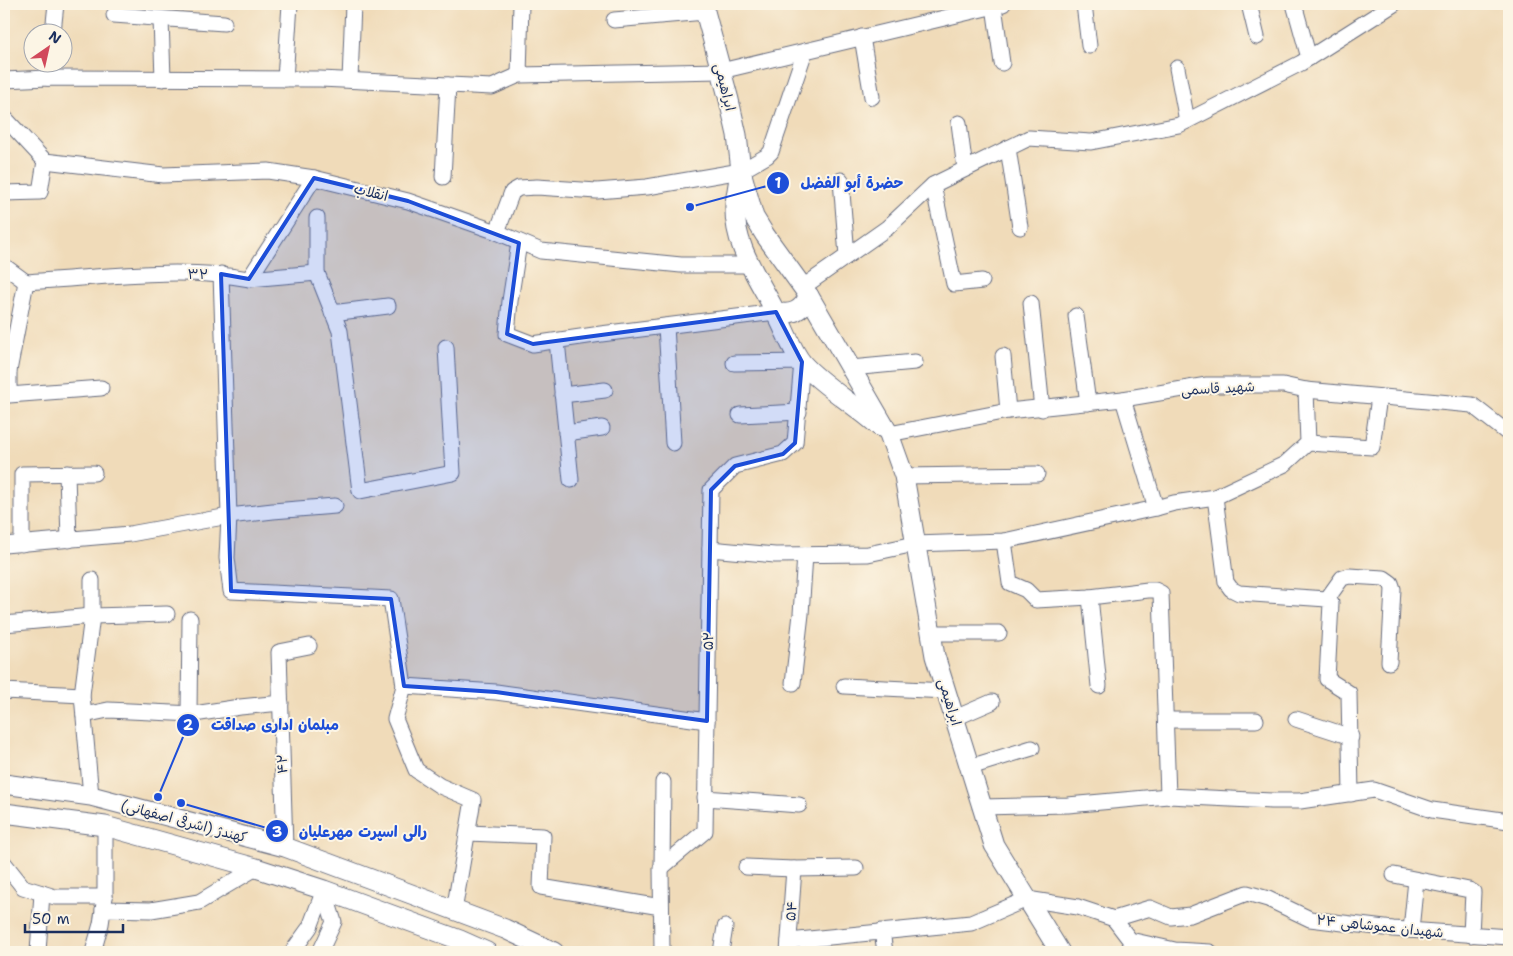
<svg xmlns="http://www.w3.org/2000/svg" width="1513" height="956" font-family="'Shantell Sans','Playpen Sans Arabic',sans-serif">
<rect width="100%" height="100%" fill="#fcf5e5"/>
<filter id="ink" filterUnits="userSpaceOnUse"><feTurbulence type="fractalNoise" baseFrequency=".02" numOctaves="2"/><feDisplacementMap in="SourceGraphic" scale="10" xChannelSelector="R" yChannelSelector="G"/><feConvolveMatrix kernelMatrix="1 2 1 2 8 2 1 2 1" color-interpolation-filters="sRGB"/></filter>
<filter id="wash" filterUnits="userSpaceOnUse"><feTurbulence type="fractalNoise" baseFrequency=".0096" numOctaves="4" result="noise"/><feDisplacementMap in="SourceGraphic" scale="20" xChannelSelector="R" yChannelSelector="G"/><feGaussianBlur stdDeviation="1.12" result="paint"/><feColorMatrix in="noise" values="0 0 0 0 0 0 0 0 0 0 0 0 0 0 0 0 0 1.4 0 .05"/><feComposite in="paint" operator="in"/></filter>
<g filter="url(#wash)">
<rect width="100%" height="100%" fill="#f0dbb9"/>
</g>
<g filter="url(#ink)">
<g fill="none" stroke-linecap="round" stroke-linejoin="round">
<defs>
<g id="minor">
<path d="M1084,4L1089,46"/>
<path d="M1249,4L1257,37"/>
<path d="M1294,4L1309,58"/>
<path d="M994,6L1002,63"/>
<path d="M114,15L224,23"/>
<path d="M161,19L163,79"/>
<path d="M614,20L705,12"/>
<path d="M53,32L56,4"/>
<path d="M862,37L872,97"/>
<path d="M1177,68L1187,121"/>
<path d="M519,75L521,4"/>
<path d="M48,78L50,62"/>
<path d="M285,79L290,4"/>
<path d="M4,80L48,78L320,79L492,87L519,75L721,71L1003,4"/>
<path d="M350,80L353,4"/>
<path d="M4,117L45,161L163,175L268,171L314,178L408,201L497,232L541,251L681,265H749"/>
<path d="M959,123L965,169"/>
<path d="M1008,148L1020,227"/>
<path d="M443,177L448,85"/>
<path d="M841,180L847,256"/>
<path d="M933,185L954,284L982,281"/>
<path d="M4,193L40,192L45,161"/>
<path d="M497,232L512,192L519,188L537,187L597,191L647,187L741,171L767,156L771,152L805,51"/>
<path d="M519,243L510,301L507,334L533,344L601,334L776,312"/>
<path d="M4,267L7,268L26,282"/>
<path d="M317,273V218"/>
<path d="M221,274L229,516L227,558L231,591L391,599L404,686L395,719L416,770L440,786L473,800L454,911"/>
<path d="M249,279L317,273L340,331L360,491L453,473L446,347"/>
<path d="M26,282C98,278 179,266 249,279L314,178"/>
<path d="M803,287L887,228L933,185L1029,138L1091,142L1179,125L1301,63L1394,4"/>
<path d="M1031,303L1042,409"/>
<path d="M332,313L388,306"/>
<path d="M1076,316L1088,403"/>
<path d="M666,326L673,443"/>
<path d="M557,341L571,480"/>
<path d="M1003,356L1008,411"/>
<path d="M851,368L915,362"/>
<path d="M4,371H9L26,282"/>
<path d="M9,371V395L101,388"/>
<path d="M562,395L605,390"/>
<path d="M1123,399L1156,508"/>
<path d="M740,415L799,412"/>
<path d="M566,433L602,428"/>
<path d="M889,434L1008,411L1123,399L1207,385H1283L1306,390L1472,405L1509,434"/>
<path d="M1308,443L1372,447L1379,397"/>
<path d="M67,473L69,540"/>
<path d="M904,476L1037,474"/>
<path d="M1215,497L1226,582L1231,589L1239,593L1327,599L1331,603L1327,679L1349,693L1351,794"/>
<path d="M1004,541L1010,583L1026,590L1036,600L1090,597L1148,590H1155L1161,593L1168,796"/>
<path d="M22,544V474L94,473"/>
<path d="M4,545L130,534L229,516L273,511L335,506"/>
<path d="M710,549L775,555L868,554L915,544L1004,541L1156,508L1174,503L1215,497L1285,464L1308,443L1306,390"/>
<path d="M1090,597L1099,686"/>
<path d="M1327,599L1342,578L1349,576L1384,578L1391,583L1393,589L1389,662"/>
<path d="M4,624L92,616L167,614"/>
<path d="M931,633H999"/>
<path d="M793,683L801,614L805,555"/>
<path d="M404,686L496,692L707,721"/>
<path d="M844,686L946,691"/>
<path d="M4,691L82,695L91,796"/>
<path d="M82,695L92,616V580"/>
<path d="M189,714L190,619"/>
<path d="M84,715L108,710L194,714L240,707L281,703"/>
<path d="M955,718L992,702"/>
<path d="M1296,719L1351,737"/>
<path d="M1166,720H1256"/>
<path d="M970,767L1032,748"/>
<path d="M705,798L799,805"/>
<path d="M982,807L1068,805L1168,796L1272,801H1300L1374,790L1432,810L1509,821"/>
<path d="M468,833L543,836L541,887L661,907"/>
<path d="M285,847L279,652L309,646"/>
<path d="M4,863L23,887L55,897H105"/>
<path d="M746,867L794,869L856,868"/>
<path d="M662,868L663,782"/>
<path d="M1394,875L1469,890L1473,892L1471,935"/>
<path d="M103,909L151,910L199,902L256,868"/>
<path d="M1114,919L1130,940L1175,950L1210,952"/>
<path d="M1411,930L1416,880"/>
<path d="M882,931L885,952"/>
<path d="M789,941L971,923L1027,899L1078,907L1114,919L1150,908L1171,917L1190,915L1247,893L1268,899L1310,919L1393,929L1509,937"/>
<path d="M38,952L42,893"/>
<path d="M93,952L101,924L105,897V826"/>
<path d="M292,952L310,927L324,890"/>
<path d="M320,952L334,922L324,890"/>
<path d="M662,952L661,868L705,831L711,490L735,466L783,454L795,443L802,362L734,363"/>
<path d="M721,952L725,927"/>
<path d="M788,952L794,869"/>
</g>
<g id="major">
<path d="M703,4L729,100L737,135L741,171L754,217L765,235L809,296L889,434L904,476L935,656L994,845L1060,952"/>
<path d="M739,177C738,186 736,195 735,204C733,246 758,277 776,313C785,329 791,350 803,364C823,386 857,406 880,427"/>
<path d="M776,312C792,316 802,310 809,296"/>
<path d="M4,784L91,796L285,847L505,929L554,952"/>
<path d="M4,813L105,826L256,868L324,890L460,940L487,952"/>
</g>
</defs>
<use href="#minor" stroke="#666b7e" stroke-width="17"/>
<use href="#major" stroke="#666b7e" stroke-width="21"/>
<use href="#minor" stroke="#fff" stroke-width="15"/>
<use href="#major" stroke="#fff" stroke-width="19"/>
</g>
</g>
<path fill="#1d4ed8" fill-opacity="0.2" stroke="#1d4ed8" stroke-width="4" stroke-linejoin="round" d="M314,178L408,201L519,243L507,334L533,344L776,312L802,362L795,443L783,454L735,466L711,490L707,721L496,692L404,686L391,599L231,591L221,274L249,279Z"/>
<g text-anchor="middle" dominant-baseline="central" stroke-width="4" stroke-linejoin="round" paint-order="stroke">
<g font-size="14" fill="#1b2f5e" stroke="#fcf5e5">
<text transform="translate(725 87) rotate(76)">ابراهیمی</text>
<text transform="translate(371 192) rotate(14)">انقلاب</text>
<text x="198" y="274">۳۲</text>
<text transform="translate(1218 388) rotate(-3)">شهید قاسمی</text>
<text transform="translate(708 641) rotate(-89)">۵۲</text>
<text transform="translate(950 702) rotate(73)">ابراهیمی</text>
<text transform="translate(282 764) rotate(-92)">۴۲</text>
<text transform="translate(184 821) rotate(15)">کهندژ (اشرفی اصفهانی)</text>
<text transform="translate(791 911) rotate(-85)">۵۴</text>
<text transform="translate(1380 926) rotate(6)">۲۴ شهیدان عموشاهی</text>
</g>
</g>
<path fill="none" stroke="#1d4ed8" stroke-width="2" d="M690 207L778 183M158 797L188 725M181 803L277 831"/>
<g fill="#1d4ed8" stroke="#fcf5e5" stroke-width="2">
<circle cx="690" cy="207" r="5"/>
<circle cx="158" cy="797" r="5"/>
<circle cx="181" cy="803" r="5"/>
<circle cx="778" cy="183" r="12"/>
<circle cx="188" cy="725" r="12"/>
<circle cx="277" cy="831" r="12"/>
</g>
<g font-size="15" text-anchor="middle" font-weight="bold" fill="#fff">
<text x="778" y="188">1</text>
<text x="188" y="730">2</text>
<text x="277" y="837">3</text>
</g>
<g font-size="15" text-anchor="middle" font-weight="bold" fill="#1d4ed8" stroke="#fcf5e5" stroke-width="4" stroke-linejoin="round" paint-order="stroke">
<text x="852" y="188">حضرة أبو الفضل</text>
<text x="275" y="730">مبلمان اداری صداقت</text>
<text x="363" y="837">رالی اسپرت مهرعلیان</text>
</g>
<rect width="1513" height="956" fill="none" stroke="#fcf5e5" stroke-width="20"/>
<g transform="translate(48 48) rotate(34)"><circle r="24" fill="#fcf5e5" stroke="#a2a6af"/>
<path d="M0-4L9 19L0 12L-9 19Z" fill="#d1495b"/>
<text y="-8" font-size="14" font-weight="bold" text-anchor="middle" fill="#1b2f5e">N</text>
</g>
<path d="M25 924v8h98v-8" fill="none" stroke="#1b2f5e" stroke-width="2.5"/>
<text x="32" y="924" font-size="15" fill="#1b2f5e" stroke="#fcf5e5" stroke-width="4" paint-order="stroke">50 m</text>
</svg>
